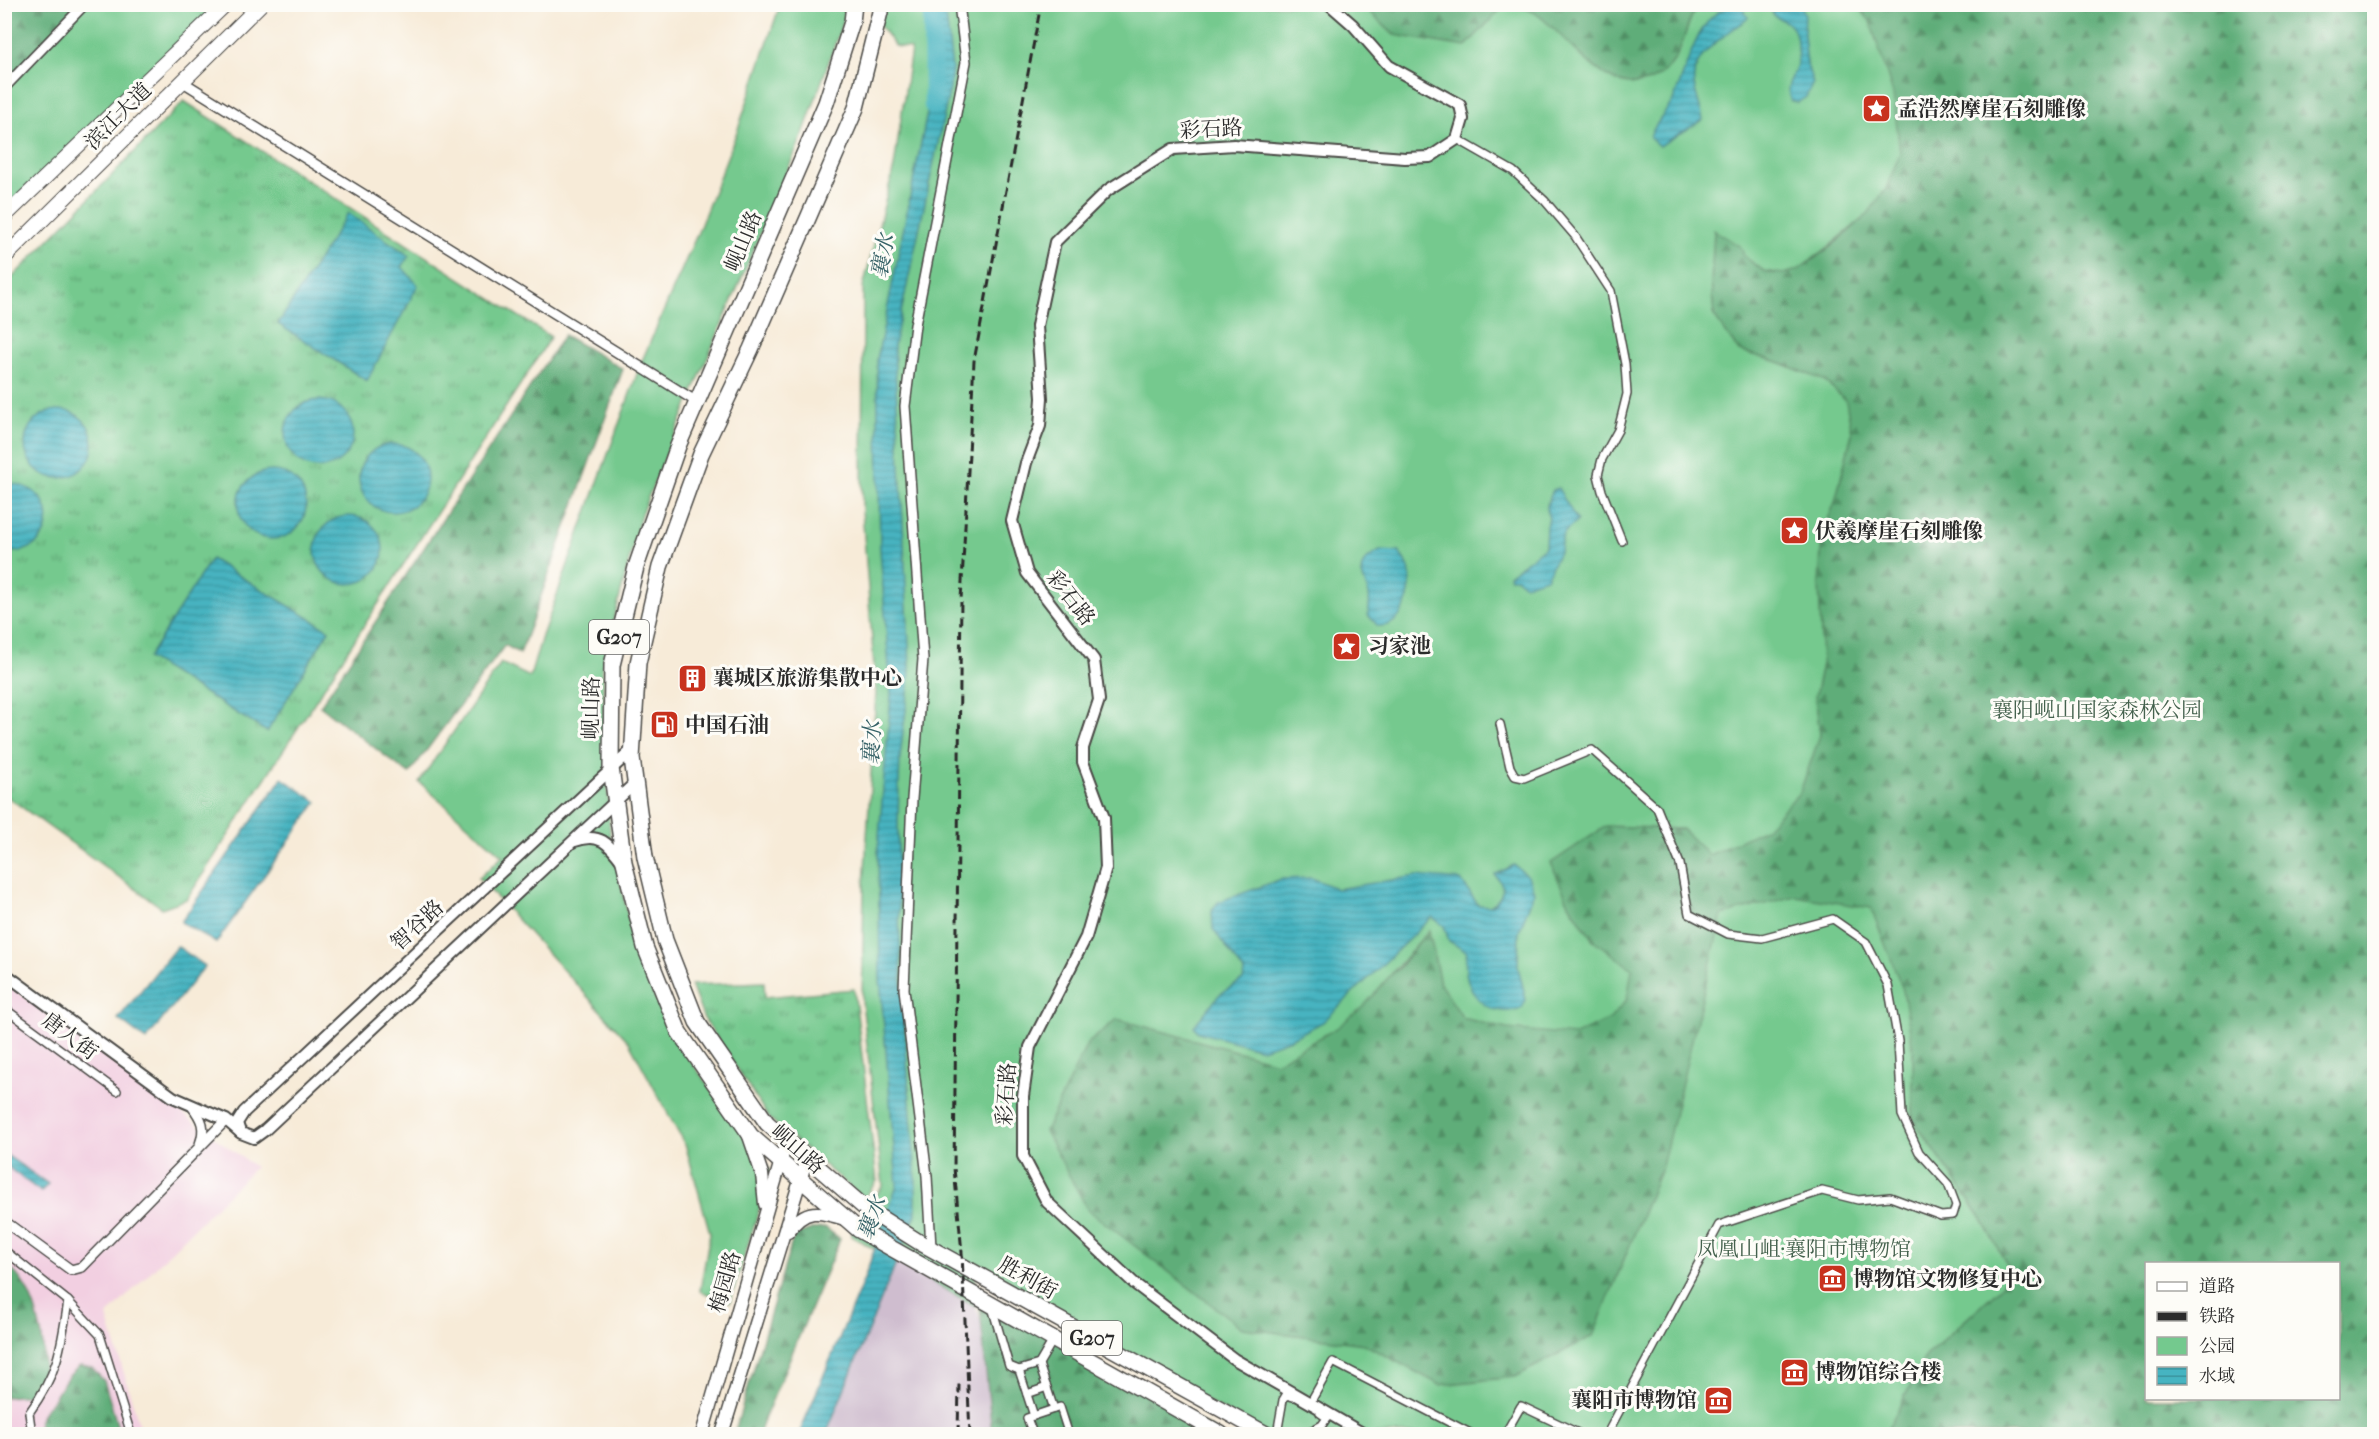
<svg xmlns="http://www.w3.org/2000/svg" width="2379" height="1439" font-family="'IM FELL French Canon','Noto Serif SC',serif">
<defs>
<pattern id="grass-tufts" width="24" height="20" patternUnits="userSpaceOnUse" patternTransform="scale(1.5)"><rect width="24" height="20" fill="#74c98e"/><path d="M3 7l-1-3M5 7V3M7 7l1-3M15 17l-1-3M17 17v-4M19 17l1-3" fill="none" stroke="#5fa374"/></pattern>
<pattern id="forest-firs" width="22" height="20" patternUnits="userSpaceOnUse" patternTransform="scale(1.5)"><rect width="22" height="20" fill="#5fad79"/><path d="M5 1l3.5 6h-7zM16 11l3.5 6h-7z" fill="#4f8d63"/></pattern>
<pattern id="water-rules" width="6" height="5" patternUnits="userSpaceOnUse" patternTransform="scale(1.5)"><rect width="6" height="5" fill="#46b4c1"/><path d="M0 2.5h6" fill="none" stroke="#3b939d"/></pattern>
</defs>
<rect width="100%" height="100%" fill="#fdfcf7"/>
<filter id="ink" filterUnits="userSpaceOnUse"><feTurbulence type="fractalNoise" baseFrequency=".0167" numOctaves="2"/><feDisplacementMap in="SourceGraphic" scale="12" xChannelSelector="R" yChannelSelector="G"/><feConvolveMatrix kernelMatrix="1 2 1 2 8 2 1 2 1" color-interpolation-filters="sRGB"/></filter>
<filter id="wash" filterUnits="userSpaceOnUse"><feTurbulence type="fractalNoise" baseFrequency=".008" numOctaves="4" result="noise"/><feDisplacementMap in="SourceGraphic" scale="24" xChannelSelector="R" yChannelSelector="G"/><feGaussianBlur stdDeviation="1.35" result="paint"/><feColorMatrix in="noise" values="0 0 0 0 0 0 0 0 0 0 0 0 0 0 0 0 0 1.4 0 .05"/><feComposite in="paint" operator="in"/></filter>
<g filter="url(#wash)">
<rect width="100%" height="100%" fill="#f7ebd8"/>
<path fill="#f2cfe1" d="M4,982L255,1167L107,1316L142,1434H5Z"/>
<path fill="#cfbdcf" d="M977,1167L975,1306L981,1320L992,1434H826L897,1261L940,1286Z"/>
<g fill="url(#grass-tufts)" stroke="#507a5c" stroke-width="1.5">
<path d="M184,101L551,337L187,899L162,908L5,795V285Z"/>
<path d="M764,982L765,997L854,989L877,1181L864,1199L769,1118L703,1017L691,985Z"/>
</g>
<g fill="url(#forest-firs)" stroke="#456c52" stroke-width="1.5" fill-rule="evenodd">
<path d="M5,5H85L5,88Z"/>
<path d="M1362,5H1505L1465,47L1394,35Z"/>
<path d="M1509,5H1697C1687,21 1682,55 1669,67C1618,119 1574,40 1535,13C1528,8 1517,7 1509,5Z"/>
<path d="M1857,5H2374V1434H1885L1926,1356L2000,1288L2009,1269L1980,1216L1913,1120V1049L1662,1166L1593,1336L1515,1377L1440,1385L1364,1344L1242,1328L1087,1210L1045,1131L1087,1044L1117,1019L1277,1062L1398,969L1429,929L1440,984L1632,970L1592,939L1569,904L1550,863L1606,826L1682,829L1820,735L1815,696L1822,664L1819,584L1822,534L1835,502L1852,433L1825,381L1778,362L1739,351L1714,316L1711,283L1714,229C1722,234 1735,240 1741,247C1748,256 1750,263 1763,270C1795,287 1843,235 1867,215L1870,22ZM2146,1264H2338V1398H2146Z"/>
<path d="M564,335L623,369L520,654L505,645L409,774L320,706Z"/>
<path d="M826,1228L840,1239L758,1434H734L794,1235L812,1229Z"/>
<path d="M5,1264C35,1284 49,1345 42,1379C41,1385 35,1390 32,1395L5,1397Z"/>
<path d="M979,1298L1221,1434H992Z"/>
<path d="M80,1366L92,1368L104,1381L120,1434H39C35,1414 49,1408 58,1392C65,1380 69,1374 80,1366Z"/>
</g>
<g fill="#74c98e" stroke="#507a5c" stroke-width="1.5">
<path d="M81,5H226L5,217L4,82Z"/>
<path d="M780,5H846L844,19L803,134L641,514L602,666L610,834L637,957L670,1032L771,1172L730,1302L700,1291L710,1233L686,1147L629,1042L479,878L503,856L419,782L501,663L530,677L542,636L641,363L698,232L738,129Z"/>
<path d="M881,5H1362L1394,35L1465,47L1505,5H1509C1517,7 1528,8 1535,13C1574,40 1618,119 1669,67C1682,55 1687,21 1697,5H1857L1870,21L1893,94L1900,153L1886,189L1867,215L1827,248L1798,270L1783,274L1764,271L1744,256L1741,247L1714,230L1711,283L1714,316L1739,351L1778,362L1825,381L1846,401L1852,433L1835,502L1822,534L1819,584L1822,664L1815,696L1820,735L1800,792L1765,829L1709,855L1682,829L1606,826L1551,863L1569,904L1592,939L1632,969L1627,999L1610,1019L1575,1035L1507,1029L1463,1018L1440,984L1429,930L1364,1006L1337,1028L1277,1062L1117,1019L1087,1044L1045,1131L1088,1210L1242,1328L1364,1344L1440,1385L1515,1377L1593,1336L1662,1166L1722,915L1795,896L1871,908L1903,990L1913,1049V1120L1980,1216L2009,1269L2000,1288L1926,1356L1885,1434H1266L981,1276L976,1263L975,1306L851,1236L856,1221L883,1186L862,1001L864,885L876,693L862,510L863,287L894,167L911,49L895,46L878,23Z"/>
</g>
<g fill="url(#water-rules)" stroke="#387076" stroke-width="1.5">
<path d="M922,5H945L952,69L950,88L894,345L910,665C910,697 902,728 900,760C893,900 905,1040 916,1179V1214L826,1434H799L864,1279L897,1185L880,979L878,848L891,695L880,549L877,359L934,79Z"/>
<path d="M1742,5L1748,18C1729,33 1690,54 1694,84C1696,96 1701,108 1703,120L1659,146L1650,138C1652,126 1669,110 1674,98C1689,67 1696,5 1742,5Z"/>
<path d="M1776,5H1801L1805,15L1804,35L1807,65L1813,83L1806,97L1797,103L1791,101C1784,86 1792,79 1797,65C1799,60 1797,52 1797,46C1797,28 1791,23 1774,16L1772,13Z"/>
<path d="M348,213L409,256L402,267L418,285L367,381L278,324Z"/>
<circle cx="319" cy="434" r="34"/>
<circle cx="59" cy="444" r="34"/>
<circle cx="393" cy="478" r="34"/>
<circle cx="272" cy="505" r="34"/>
<path d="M15,484C66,493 53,560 4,551L5,485Z"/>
<path d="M1558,488L1577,521L1563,534L1560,550L1546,578L1525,585L1517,578H1510L1509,575L1545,547L1546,526L1549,518C1544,507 1549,500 1553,490Z"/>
<circle cx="349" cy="550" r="34"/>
<path d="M1380,551L1399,552C1402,557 1407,563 1409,568C1414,590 1404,628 1378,626L1368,615C1369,609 1370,601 1369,595C1363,573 1351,566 1380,551Z"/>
<path d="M211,559L329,630L267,732L148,658Z"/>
<path d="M282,778L317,802L216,943L181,922Z"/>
<path d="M1514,865L1528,876L1534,892L1519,932L1518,967L1526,1000L1522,1008C1485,1022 1459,987 1467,952L1449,941L1444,926L1432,917L1323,1022L1290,1039L1262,1049L1198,1032L1194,1026L1220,994L1243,980L1245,973L1213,929L1212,911L1218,902L1282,879L1312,878L1337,889L1416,876L1461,880L1478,905L1490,906C1503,899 1507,886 1495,875Z"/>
<path d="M177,946L205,966L146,1040L118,1019Z"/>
<path d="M5,1154L48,1184L41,1192L5,1165Z"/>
</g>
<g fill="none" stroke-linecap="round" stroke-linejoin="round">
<path stroke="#46b4c1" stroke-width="18" d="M932,4L933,106"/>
</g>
</g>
<g filter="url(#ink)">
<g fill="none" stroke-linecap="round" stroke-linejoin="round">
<defs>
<g id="pedestrian">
<path d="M1457,139L1513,171L1545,201L1575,236L1611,291L1625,364L1627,394L1618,430L1602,459L1598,475L1602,491L1622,541"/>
<path d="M1500,724L1510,767L1515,776L1524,778L1592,750L1657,808L1680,864L1689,914L1728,934L1762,938L1833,919L1866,942L1888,985L1898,1041L1902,1115L1919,1152L1948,1184L1956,1205L1953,1215L1941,1216L1890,1197L1858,1200L1822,1191L1719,1225L1607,1434"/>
<path d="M4,1008L117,1091"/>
<path d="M4,1250L68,1301C61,1349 58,1373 29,1413L32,1434"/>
<path d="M68,1301L100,1335L131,1434"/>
<path d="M992,1307L1009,1366L1019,1370L1039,1364L1053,1340"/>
<path d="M1039,1364L1054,1409"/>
<path d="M1019,1370L1034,1416"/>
<path d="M1027,1394L1047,1387"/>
<path d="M1312,1405L1310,1403L1333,1362L1472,1434"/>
<path d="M1033,1434L1027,1418L1060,1407L1068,1432L1060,1434"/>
<path d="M1277,1434L1283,1400L1286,1395L1293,1397"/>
<path d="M1305,1434L1322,1425L1327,1418L1320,1413"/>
<path d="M1505,1434L1521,1406L1580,1434"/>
</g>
<g id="minor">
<path d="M183,82L697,402"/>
<path d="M4,88L85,4"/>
<path d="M192,1106C202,1119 206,1128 200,1144"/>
<path d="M4,1221L71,1270L82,1267L226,1120"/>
<path d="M931,1248L927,1176L904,989L912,799L923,659L905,406L915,325L966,62L959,4"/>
</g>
<g id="tertiary">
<path d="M1329,4L1353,25L1389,66L1460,105L1463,119L1457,139L1430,157L1405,158L1234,145L1173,149L1108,190L1055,242L1037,326L1042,398L1040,426L1026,463L1012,521L1027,573L1094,660L1099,700L1083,748V762L1104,818L1106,868L1086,937L1030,1047L1023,1096V1156L1047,1202L1135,1284L1234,1359L1364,1434"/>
<path d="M575,841C599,832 609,843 623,863"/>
<path d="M4,973L173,1097L226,1120L241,1133L254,1138L265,1130L635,783"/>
<path d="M240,1132L237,1123L244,1112L633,749"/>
</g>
<g id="secondary">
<path d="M748,1133L762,1174L765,1204"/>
<path d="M788,1232C805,1207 819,1211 845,1219"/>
<path d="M702,1434L787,1140"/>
<path d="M722,1434L807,1158"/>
</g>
<g id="primary">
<path d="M4,217L226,4"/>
<path d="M4,258L261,4"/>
</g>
<g id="trunk">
<path d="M854,4L852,22L826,103L678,446L636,567L612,665L611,768L624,862L645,947L679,1032L751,1136L859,1230L1221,1434"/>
<path d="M882,4L856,108L751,349L701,454L660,567L638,663L632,758L645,857L665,940L697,1022L767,1123L865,1208L919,1242L1266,1434"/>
</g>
</defs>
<use href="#pedestrian" stroke="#4a4845" stroke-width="10"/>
<use href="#minor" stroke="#4a4845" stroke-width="12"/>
<use href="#tertiary" stroke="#4a4845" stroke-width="14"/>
<use href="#secondary" stroke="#4a4845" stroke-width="15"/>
<use href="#primary" stroke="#4a4845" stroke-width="16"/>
<use href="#trunk" stroke="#4a4845" stroke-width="18"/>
<use href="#pedestrian" stroke="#fff" stroke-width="7"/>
<use href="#minor" stroke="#fff" stroke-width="9"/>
<use href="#tertiary" stroke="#fff" stroke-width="10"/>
<use href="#secondary" stroke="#fff" stroke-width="12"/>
<use href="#primary" stroke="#fff" stroke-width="14"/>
<use href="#trunk" stroke="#fff" stroke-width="15"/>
<g stroke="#2b2b2b" stroke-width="3" stroke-dasharray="9 4.5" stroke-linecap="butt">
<path d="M958,1434L959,1384"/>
<path d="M970,1434L962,1253L954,1168L961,600L974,361L1041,4"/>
</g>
</g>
</g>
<defs>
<symbol id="sight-square" viewBox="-11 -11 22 22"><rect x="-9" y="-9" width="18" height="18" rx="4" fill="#c8321e" stroke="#fdfcf7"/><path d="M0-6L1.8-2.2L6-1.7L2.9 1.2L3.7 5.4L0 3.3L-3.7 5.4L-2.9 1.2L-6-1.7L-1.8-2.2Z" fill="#fff"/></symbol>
<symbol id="building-square" viewBox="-11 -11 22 22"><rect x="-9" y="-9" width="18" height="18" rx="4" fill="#c8321e" stroke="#fdfcf7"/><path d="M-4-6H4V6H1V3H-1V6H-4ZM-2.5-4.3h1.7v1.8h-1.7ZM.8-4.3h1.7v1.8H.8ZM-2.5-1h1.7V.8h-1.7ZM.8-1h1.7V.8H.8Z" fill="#fff"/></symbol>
<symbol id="fuel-square" viewBox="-11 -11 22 22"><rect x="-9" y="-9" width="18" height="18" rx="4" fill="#c8321e" stroke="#fdfcf7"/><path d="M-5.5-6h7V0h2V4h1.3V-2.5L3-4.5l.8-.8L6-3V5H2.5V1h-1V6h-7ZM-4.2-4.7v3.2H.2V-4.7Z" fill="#fff"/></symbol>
<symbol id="museum-square" viewBox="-11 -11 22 22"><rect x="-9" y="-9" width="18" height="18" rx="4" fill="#c8321e" stroke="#fdfcf7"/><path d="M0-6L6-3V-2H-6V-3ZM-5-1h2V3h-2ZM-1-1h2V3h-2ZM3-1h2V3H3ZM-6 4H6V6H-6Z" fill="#fff"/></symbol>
</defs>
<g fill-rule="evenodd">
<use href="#sight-square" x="1860" y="92" width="33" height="33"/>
<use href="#sight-square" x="1778" y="514" width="33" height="33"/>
<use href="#sight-square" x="1330" y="630" width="33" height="33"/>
<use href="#building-square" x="676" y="662" width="33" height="33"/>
<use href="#fuel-square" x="648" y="708" width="33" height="33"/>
<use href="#museum-square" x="1816" y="1262" width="33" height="33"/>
<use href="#museum-square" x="1778" y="1356" width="33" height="33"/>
<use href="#museum-square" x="1702" y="1384" width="33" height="33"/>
</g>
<g text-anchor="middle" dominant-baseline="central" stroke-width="6" stroke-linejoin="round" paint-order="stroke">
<g fill="#fdfcf7" stroke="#6a6a68" stroke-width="1.5">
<rect x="589" y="620" width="60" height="34" rx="4.5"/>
<rect x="1062" y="1321" width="60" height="34" rx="4.5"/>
</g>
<g font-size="20" font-weight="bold" fill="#2b2b2b">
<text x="619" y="637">G207</text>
<text x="1092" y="1338">G207</text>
</g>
<g font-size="21" font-weight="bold" fill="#2b2b2b" stroke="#fdfcf7" text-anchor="start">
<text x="1897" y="109">孟浩然摩崖石刻雕像</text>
<text x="1815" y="531">伏羲摩崖石刻雕像</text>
<text x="1368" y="646">习家池</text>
<text x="713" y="678">襄城区旅游集散中心</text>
<text x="685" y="725">中国石油</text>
<text x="1853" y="1279">博物馆文物修复中心</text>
<text x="1815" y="1372">博物馆综合楼</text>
<text x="1697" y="1400" text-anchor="end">襄阳市博物馆</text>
</g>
<g font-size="21" fill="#2b2b2b" stroke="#fdfcf7">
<text transform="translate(118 116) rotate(-45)">滨江大道</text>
<text transform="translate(1211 129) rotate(-3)">彩石路</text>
<text transform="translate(743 241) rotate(-67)">岘山路</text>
<text transform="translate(1071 598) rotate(52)">彩石路</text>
<text transform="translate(591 708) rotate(-89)">岘山路</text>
<text transform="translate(417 925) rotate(-43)">智谷路</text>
<text transform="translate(70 1036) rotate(37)">唐人街</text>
<text transform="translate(1006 1094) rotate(-86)">彩石路</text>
<text transform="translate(798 1149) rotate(41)">岘山路</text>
<text transform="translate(1028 1278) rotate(29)">胜利街</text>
<text transform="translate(725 1282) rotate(-74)">梅园路</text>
</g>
<g font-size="21" fill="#45624e" stroke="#fdfcf7">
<text x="2097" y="710">襄阳岘山国家森林公园</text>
<text x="1804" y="1249">凤凰山岨·襄阳市博物馆</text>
</g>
<g font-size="22" font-style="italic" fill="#366267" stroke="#fdfcf7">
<text transform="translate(883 256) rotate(-79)">襄水</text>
<text transform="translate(872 743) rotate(-87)">襄水</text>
<text transform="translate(872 1218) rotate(-69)">襄水</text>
</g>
</g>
<rect width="2379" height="1439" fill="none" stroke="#fdfcf7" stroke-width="24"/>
<rect x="2145" y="1262" width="195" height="138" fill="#fdfcf7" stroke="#a9a8a5" stroke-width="1.5"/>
<rect x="2157" y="1282" width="30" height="9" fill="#ffffff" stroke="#a9a8a5" stroke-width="1.5"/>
<text x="2199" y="1292" font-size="18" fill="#2b2b2b">道路</text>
<rect x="2157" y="1312" width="30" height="9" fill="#2b2b2b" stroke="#a9a8a5" stroke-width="1.5"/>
<text x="2199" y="1322" font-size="18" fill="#2b2b2b">铁路</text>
<rect x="2157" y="1337" width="30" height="18" fill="#74c98e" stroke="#a9a8a5" stroke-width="1.5"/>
<text x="2199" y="1352" font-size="18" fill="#2b2b2b">公园</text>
<rect x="2157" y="1367" width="30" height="18" fill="url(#water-rules)" stroke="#a9a8a5" stroke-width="1.5"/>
<text x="2199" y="1382" font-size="18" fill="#2b2b2b">水域</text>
</svg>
